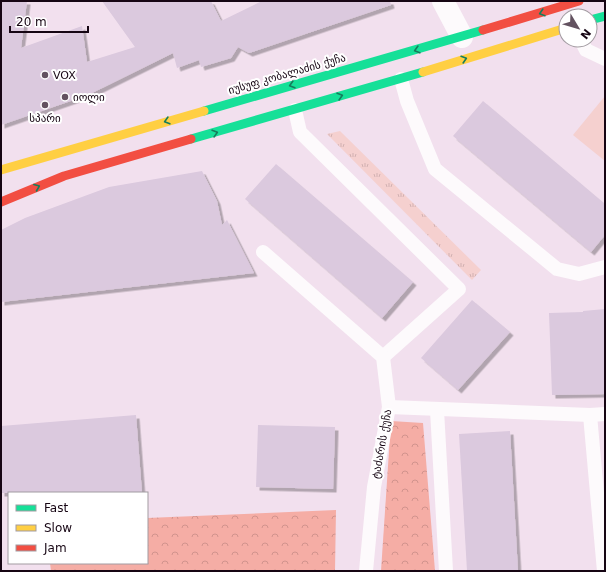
<svg xmlns="http://www.w3.org/2000/svg" width="606" height="572" font-family="'DejaVu Sans','Noto Sans Georgian',sans-serif">
<defs>
<pattern id="grass-tufts" width="24" height="20" patternUnits="userSpaceOnUse"><rect width="24" height="20" fill="#f5d0cf"/><path d="M3 7l-1-3M5 7V3M7 7l1-3M15 17l-1-3M17 17v-4M19 17l1-3" fill="none" stroke="#d1b1b1"/></pattern>
<pattern id="forest-crowns" width="20" height="18" patternUnits="userSpaceOnUse"><rect width="20" height="18" fill="#f5ada5"/><path d="M2 6a3 3 0 1 1 6 0M12 15a3 3 0 1 1 6 0" fill="none" stroke="#d1938d"/></pattern>
<filter id="shadow"><feDropShadow dx="3.5" dy="3.5" stdDeviation="0" flood-color="#0004"/></filter>
</defs>
<rect width="100%" height="100%" fill="#f2e0ee"/>
<path fill="url(#grass-tufts)" d="M340,131L481,270L472,280L327,134Z"/>
<g fill="url(#forest-crowns)">
<path d="M391,421L423,423L435,571H381Z"/>
<path d="M336,510L335,571H51L50,563H147V518Z"/>
</g>
<path fill="#f5d0cf" d="M605,96V161L573,135Z"/>
<g fill="#dbc9de" filter="url(#shadow)">
<path d="M1,1H27L21,48L82,26L87,62L135,47L102,1H211L221,21L262,1H390L391,5L249,53L238,47L231,58L201,67L199,60L177,68L173,53L88,95L1,125Z"/>
<path d="M483,101L605,204V235L591,252L453,136Z"/>
<path d="M276,164L413,282L382,318L245,199Z"/>
<path d="M202,171L217,201L222,225L227,220L254,273L1,302V230L25,218L109,187Z"/>
<path d="M472,300L510,332L458,390L421,358Z"/>
<path d="M605,309V394L552,395L549,313L583,312V311Z"/>
<path d="M136,415L142,493H1V426Z"/>
<path d="M258,425L335,427L333,489L256,487Z"/>
<path d="M510,431L518,571H467L459,434Z"/>
</g>
<g fill="none" stroke-linecap="round" stroke-linejoin="round">
<g stroke="#fdfafc" stroke-width="14">
<path d="M581,40L586,50L605,59"/>
<path d="M401,79L407,101L435,169L557,269L579,274L605,267"/>
<path d="M295,110L300,132L459,289L383,357"/>
<path d="M263,252L383,357L389,407L374,487L366,571"/>
<path d="M389,407L590,415L605,414"/>
<path d="M437,410L446,571"/>
<path d="M590,415L604,571"/>
</g>
<path stroke="#fdfafc" stroke-width="22" d="M443,1L462,37"/>
<g stroke="#16e098" stroke-width="9">
<path d="M590,20L605,16"/>
<path d="M204,111L483,30"/>
<path d="M191,139L423,72"/>
</g>
<g stroke="#ffcf43" stroke-width="9">
<path d="M423,72L566,28"/>
<path d="M1,170L204,111"/>
</g>
<g stroke="#f24e42" stroke-width="9">
<path d="M483,30L579,1"/>
<path d="M1,202L64,176L191,139"/>
</g>
</g>
<defs><path id="oneway-chevron" d="M-2-3.5L2.5 0L-2 3.5" fill="none" stroke-width="1.6" stroke-linecap="round" stroke-linejoin="round"/></defs>
<g stroke="#167d5c">
<use href="#oneway-chevron" transform="translate(542 13) rotate(163)"/>
<use href="#oneway-chevron" transform="translate(417 50) rotate(164)"/>
<use href="#oneway-chevron" transform="translate(464 59) rotate(-17)"/>
<use href="#oneway-chevron" transform="translate(292 85) rotate(164)"/>
<use href="#oneway-chevron" transform="translate(340 96) rotate(-16)"/>
<use href="#oneway-chevron" transform="translate(167 121) rotate(164)"/>
<use href="#oneway-chevron" transform="translate(215 133) rotate(-16)"/>
<use href="#oneway-chevron" transform="translate(37 187) rotate(-22)"/>
</g>
<g fill="#635260" stroke="#fff" stroke-width="1.5">
<circle cx="45" cy="75" r="4"/>
<circle cx="65" cy="97" r="4"/>
<circle cx="45" cy="105" r="4"/>
</g>
<g text-anchor="middle" dominant-baseline="central" stroke-width="4" stroke-linejoin="round" paint-order="stroke">
<g font-size="11" fill="#160513" stroke="#fff">
<text transform="translate(287 74) rotate(-16)">იუსუფ კობალაძის ქუჩა</text>
<text transform="translate(382 444) rotate(-80)">ტაძარის ქუჩა</text>
</g>
<g font-size="11" fill="#160513" stroke="#fff" text-anchor="start">
<text x="53" y="75">VOX</text>
<text x="73" y="97">იოლი</text>
<text x="45" y="118" text-anchor="middle">სპარი</text>
</g>
</g>
<rect width="606" height="572" fill="none" stroke="#160513" stroke-width="4"/>
<rect x="8" y="492" width="140" height="72" fill="#ffffff" stroke="#a29ba1"/>
<rect x="16" y="505" width="20" height="6" fill="#16e098" stroke="#a29ba1"/>
<text x="44" y="512" font-size="12" fill="#160513">Fast</text>
<rect x="16" y="525" width="20" height="6" fill="#ffcf43" stroke="#a29ba1"/>
<text x="44" y="532" font-size="12" fill="#160513">Slow</text>
<rect x="16" y="545" width="20" height="6" fill="#f24e42" stroke="#a29ba1"/>
<text x="44" y="552" font-size="12" fill="#160513">Jam</text>
<g transform="translate(578 28) rotate(128)"><circle r="19" fill="#ffffff" stroke="#a29ba1"/>
<path d="M0-3L7 15L0 10L-7 15Z" fill="#635260"/>
<text y="-6" font-size="11" font-weight="bold" text-anchor="middle" fill="#160513">N</text>
</g>
<path d="M10 26v6h78v-6" fill="none" stroke="#160513" stroke-width="2"/>
<text x="16" y="26" font-size="12" fill="#160513" stroke="#ffffff" stroke-width="3" paint-order="stroke">20 m</text>
</svg>
